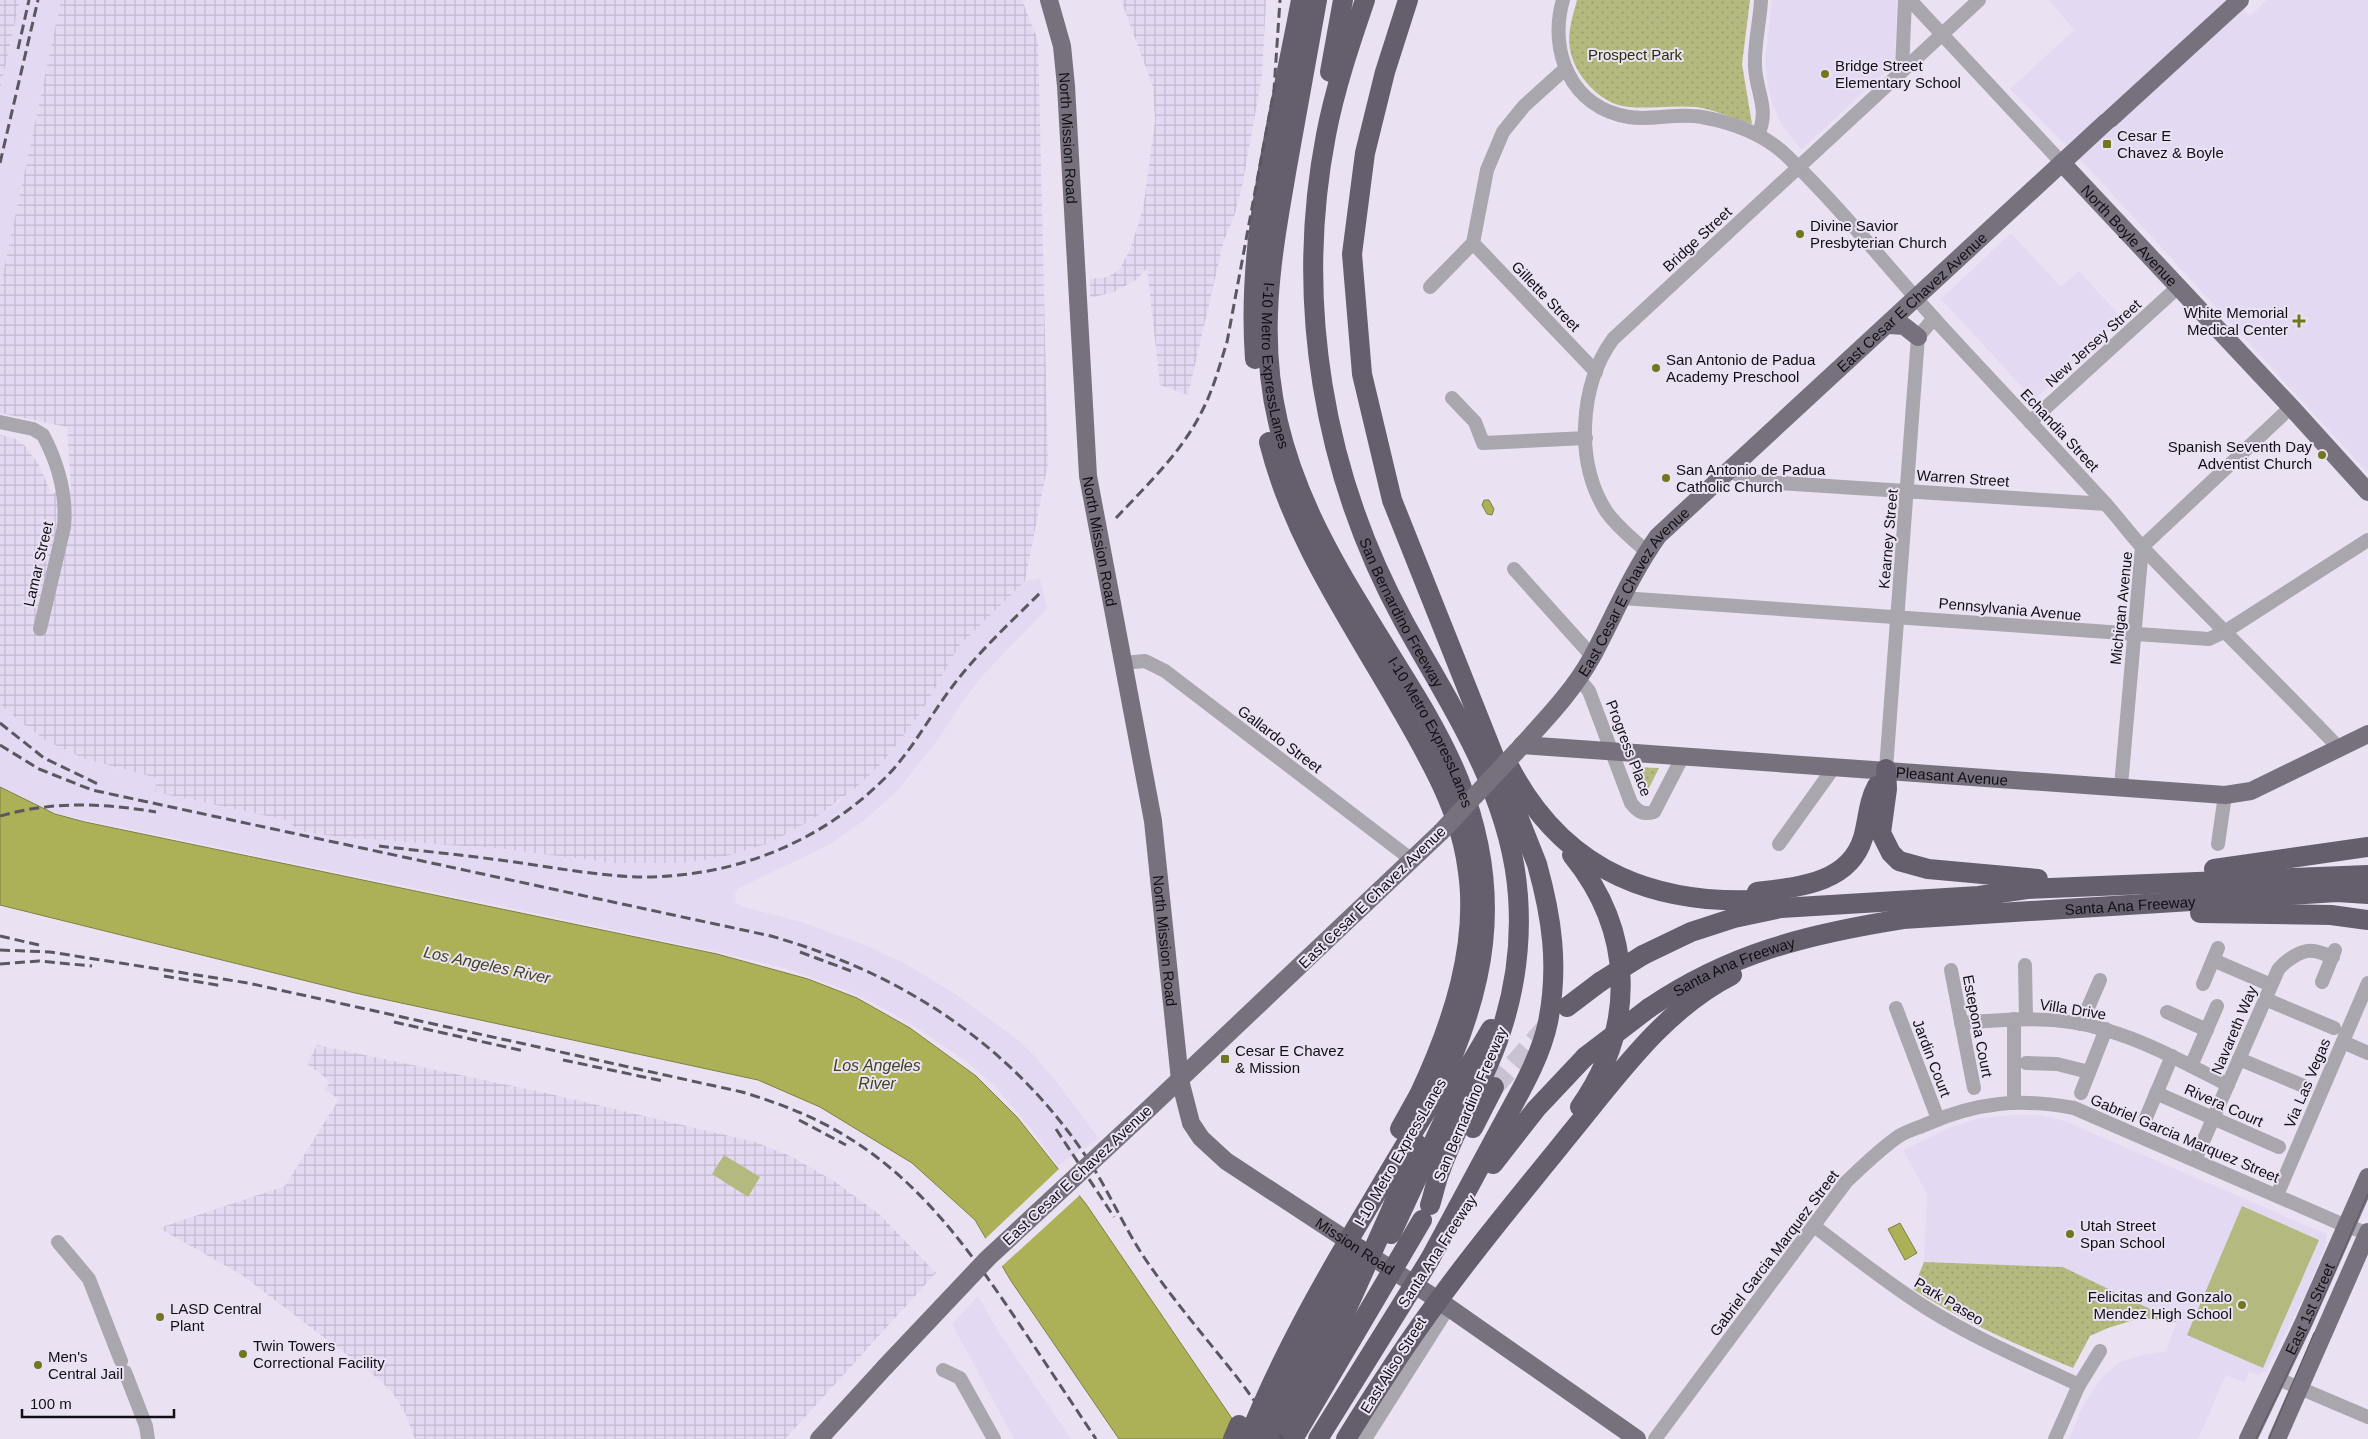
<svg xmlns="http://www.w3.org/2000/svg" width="2368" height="1439" font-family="Arial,sans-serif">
<defs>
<pattern id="industrial-grid" width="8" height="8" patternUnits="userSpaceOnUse" patternTransform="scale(1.25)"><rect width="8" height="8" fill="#e4d9f2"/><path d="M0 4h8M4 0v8" fill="none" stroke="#c3b9cf"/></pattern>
<pattern id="park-dots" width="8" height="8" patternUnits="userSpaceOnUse" patternTransform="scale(1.25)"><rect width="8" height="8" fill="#b4b97f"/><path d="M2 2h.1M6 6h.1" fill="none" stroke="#9a9e6d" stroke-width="1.8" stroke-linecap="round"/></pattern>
</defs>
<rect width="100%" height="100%" fill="#eae2f3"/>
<g fill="#e4d9f2">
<path d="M20,0H61L0,288V90Z"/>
<path d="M1772,0H1897L1895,63L1801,150L1782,125L1773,107L1768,85L1765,60Z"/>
<path d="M2049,0H2235L2250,16L2267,0H2368V473L2090,170L2010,89L2074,30Z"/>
<path d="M2011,233L2061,287L2079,271L2122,318L2034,400L1941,299Z"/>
<path d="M1040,578L1047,609L986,672L965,698L937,741L898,790L863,821L829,845L739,888L735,893L736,903L743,907L802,922L867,946L906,964L958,996L1013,1036L1030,1051L1056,1081L1099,1138L1058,1166L1031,1129L995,1086L967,1062L916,1027L883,1008L848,991L788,969L731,955L572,921L62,815L21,801L0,790V704L35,733L71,753L101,764L158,778L155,792L286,820L300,831L339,837L505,849L613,863H679L700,861L790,832L836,804L857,787L922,711L959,646L1025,581Z"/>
<path d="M2012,1115H2039L2062,1120L2326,1234V1243L2308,1289L2266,1371L2259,1375L2249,1372L2245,1383L2226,1375L2198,1439H2069L2084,1404L2102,1377L2120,1362L2142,1355L2166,1351L2177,1322L2063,1267L1924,1262L1927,1194L1903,1150L1951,1127L1980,1118Z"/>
<path d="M978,1296L998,1331L1071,1439H1014L952,1324Z"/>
</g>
<g fill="url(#industrial-grid)">
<path d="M0,0H20L0,90Z"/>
<path d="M61,0H1022L1038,40L1048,463L1025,581L959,646L922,711L883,762L857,787L813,819L769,843L730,855L700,861L679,863H613L505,849L339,837L300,831L286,820L155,792L157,778L85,759L47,741L22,723L0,704V435L14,438L25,446L39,465L51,493L71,490L67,427L0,413V288Z"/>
<path d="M1121,0H1266L1262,76L1242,187L1234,217L1224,240L1188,395L1160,385L1147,268L1136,280L1114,292L1090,298V279L1108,277L1119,270L1130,250L1143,209L1155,121L1153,87Z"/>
<path d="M317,1045L546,1093L755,1142L790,1156L834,1181L879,1214L936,1273L785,1439H415L405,1413L394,1395L380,1380L242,1275L159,1228L285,1186L339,1099L325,1090L329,1083L326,1078L307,1064Z"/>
</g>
<g fill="#b4b97f">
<path d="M724,1155L760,1177L748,1197L712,1174Z"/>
<path d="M2242,1206L2319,1240L2263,1368L2187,1335Z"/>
</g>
<g fill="url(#park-dots)">
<path d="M1577,0H1750L1742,64L1752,124C1735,119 1715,110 1697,107C1674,105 1651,109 1629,107C1601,105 1574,75 1570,49C1567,33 1573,15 1577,0Z"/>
<path d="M1632,767L1659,768L1644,798Z"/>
<path d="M1924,1262L2063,1267L2177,1322L2140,1318L2108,1328L2090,1336L2073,1368C2018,1345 1963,1322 1913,1289Z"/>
</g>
<g fill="#acb157" stroke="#7e8043">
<path d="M1484,500H1489L1494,509L1492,515L1487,514L1482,505Z"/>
<path d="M0,787L55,814L85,822L717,954L808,979L857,998L910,1028L976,1076L1017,1117L1086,1204L1246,1439H1119L1011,1281L975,1220L912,1163L820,1107L758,1080L355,993L0,905Z"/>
<path d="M1900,1223L1917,1253L1905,1260L1888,1229Z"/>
</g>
<path fill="#eae2f3" d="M1060,1168L1081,1194L1000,1268L984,1240Z"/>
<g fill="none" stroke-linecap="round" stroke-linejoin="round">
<path stroke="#c9c2d2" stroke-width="20" stroke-dasharray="20 10" stroke-linecap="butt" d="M1494,1087L1551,1022"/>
<g stroke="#a9a6ae" stroke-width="14">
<path d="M1563,0C1548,51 1571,108 1629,117C1653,121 1678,112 1702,117C1735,123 1765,134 1788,157C1846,213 1897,279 1952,338C2002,392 2053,446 2103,501C2117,516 2129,533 2143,548C2207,615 2274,680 2338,747"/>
<path d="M1910,0L2062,163"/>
<path d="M1902,70L1905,0"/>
<path d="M1758,135C1770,108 1756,93 1755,66C1754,44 1760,22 1761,0"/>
<path d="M1473,243L1596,372"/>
<path d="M1430,287L1473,243L1487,170L1503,132L1524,106L1565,69"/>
<path d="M1452,398L1475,422L1483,443L1586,438"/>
<path d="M0,422L33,429L43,435C58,463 67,496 64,527L40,629"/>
<path d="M2030,422L2177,288"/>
<path d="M1731,471L1749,481L2106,504"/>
<path d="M1647,552C1633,539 1617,527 1606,511C1575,462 1579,386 1613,339L1979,0"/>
<path d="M1514,569L1592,656"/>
<path d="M1622,598L2209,639L2226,631L2368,540"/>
<path d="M1123,663L1145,661L1165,671L1412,860"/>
<path d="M1579,679L1589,691L1631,803C1638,812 1643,815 1654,812L1683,756"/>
<path d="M1886,769L1918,337L1934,318"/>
<path d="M2121,786L2142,547L2291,407"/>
<path d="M1779,844L1835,766"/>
<path d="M2218,844L2225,795"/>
<path d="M2213,960L2271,985"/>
<path d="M2025,965L2026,1019"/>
<path d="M1951,970L1974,1088"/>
<path d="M2322,982L2335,950"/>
<path d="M2203,984L2218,948"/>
<path d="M2265,999L2334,1028"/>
<path d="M1896,1008L1938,1119"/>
<path d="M2167,1012L2207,1030"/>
<path d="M2014,1019V1102"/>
<path d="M1961,1023C2009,1019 2059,1015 2106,1030C2148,1042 2189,1065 2228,1085"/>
<path d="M2081,1024L2100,980"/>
<path d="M2343,1042L2368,1053"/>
<path d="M2239,1059L2306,1087"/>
<path d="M2026,1063L2057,1064L2089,1072"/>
<path d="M2191,1066L2217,1006"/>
<path d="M2081,1093L2106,1029"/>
<path d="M2156,1093L2279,1147"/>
<path d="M2145,1120L2172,1056"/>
<path d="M2195,1160L2278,970C2284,962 2301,949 2313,951C2319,951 2326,955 2333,957"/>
<path d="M2277,1195L2368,983"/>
<path d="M1814,1226C1851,1254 1888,1284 1928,1309C1976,1339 2028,1361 2079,1385"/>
<path d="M58,1242L89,1279L121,1361"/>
<path d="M943,1370L960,1378L994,1439"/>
<path d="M125,1372L146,1426L148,1439"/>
<path d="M2276,1378L2368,1417"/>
<path d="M1365,1439L1448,1308"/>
<path d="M1655,1439L1846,1182C1863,1166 1880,1149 1899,1136C1907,1131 1918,1128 1927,1124C1977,1102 2021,1098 2074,1108L2346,1226L2368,1233"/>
<path d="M2055,1439L2079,1385L2100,1351"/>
</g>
<g stroke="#77717e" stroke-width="18">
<path id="s1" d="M1049,0L1062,46L1066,86L1088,476L1153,821L1180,1080L1191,1123L1201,1138L1226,1161L1438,1300L1637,1439"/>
<path d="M2110,119L2240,0"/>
<path id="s2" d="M2062,163L2291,407L2368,492"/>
<path d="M1889,325L1904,326L1918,337"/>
<path id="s3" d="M1522,745L2225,795L2251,791L2368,734"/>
<path id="s4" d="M1516,752C1543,722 1572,693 1592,657C1614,616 1631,574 1658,536L2106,122"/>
<path d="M1140,1117L1441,832"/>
<path d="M819,1439L885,1367"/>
<path id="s5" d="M2248,1439L2303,1324L2368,1177"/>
<path d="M2277,1439L2368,1232"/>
</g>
<g stroke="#655e6d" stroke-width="20">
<path id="s6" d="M1317,0C1307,56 1297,111 1287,167C1272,254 1257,333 1278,422C1294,490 1325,548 1361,607C1394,663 1435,720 1459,780C1505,896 1486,991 1433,1100"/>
<path id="s7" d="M1365,0C1350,44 1335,88 1326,135C1294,301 1323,474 1404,622C1452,709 1511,794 1518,896C1521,938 1516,982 1504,1022C1489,1074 1459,1119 1441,1169C1436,1180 1434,1193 1430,1205"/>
<path d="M1408,0L1385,72L1365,153L1352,254L1362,374L1392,500L1537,864C1552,918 1559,966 1548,1022C1540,1060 1518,1095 1500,1129C1477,1172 1453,1216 1430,1259"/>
<path d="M1330,72L1343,0"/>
<path d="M1255,359C1246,238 1279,118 1301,0"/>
<path d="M1269,442C1293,539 1352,623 1401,709C1429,758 1459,809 1467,865C1480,943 1452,1025 1419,1095"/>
<path d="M1510,768C1566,874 1659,908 1774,899"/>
<path d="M1886,769L1887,789L1881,833L1891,853L1899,861L1928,869L2038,879"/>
<path d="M1572,855C1634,931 1637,1026 1580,1107"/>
<path d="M2214,869L2368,847"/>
<path d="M1757,892C1797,887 1849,884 1863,838C1868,821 1868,802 1877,786"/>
<path d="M2200,913L2331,915L2368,920"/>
<path d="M1643,955L1691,932L1734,918L1781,908L1979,896L2027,889L2368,875"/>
<path d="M1567,1007L1600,982"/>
<path id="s8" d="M1649,1008C1730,953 1808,934 1903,919L2337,892L2368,894"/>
<path d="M1473,1128L1494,1087"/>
<path d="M1493,1164L1536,1109L1585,1057"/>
<path d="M1391,1234L1468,1068L1491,1029"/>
<path d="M1281,1403L1359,1249"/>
<path d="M1233,1439L1239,1425"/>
<path d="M1284,1439L1292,1417L1340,1324"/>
<path d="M1346,1439C1375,1392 1405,1345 1438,1301C1479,1244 1525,1190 1569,1135C1617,1077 1663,1010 1732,975"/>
</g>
<g stroke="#5b5760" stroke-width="1">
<path d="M2256,1439L2317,1312L2368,1194"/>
<path d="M2269,1439L2314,1333"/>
</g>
<g stroke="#5b5760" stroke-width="3" stroke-dasharray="10 5" stroke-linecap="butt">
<path d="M18,49L29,0"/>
<path d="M0,163L38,0"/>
<path d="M1116,518C1148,484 1184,450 1204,407C1214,387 1220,364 1227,342L1274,90L1280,0"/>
<path d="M0,723L44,758L100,785"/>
<path d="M0,745L39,769L92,790L771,936C901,973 1009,1043 1085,1155C1109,1190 1124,1229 1148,1263C1177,1305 1211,1344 1243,1385C1256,1403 1269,1422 1283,1439"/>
<path d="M0,816C53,801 102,803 156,812"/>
<path d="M379,846C421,851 464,855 507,861C552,867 597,876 642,877C734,877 820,843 885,778C912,751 929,717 952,687C978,652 1010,623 1040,593"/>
<path d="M0,936L43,946"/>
<path d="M0,950L50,952L248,983L742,1092C772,1101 802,1112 830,1127C914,1172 966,1245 1018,1322C1044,1361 1070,1400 1096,1439"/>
<path d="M800,952L851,971"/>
<path d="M0,964L39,961L92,966"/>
<path d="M164,976L223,986"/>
<path d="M394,1022L524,1051"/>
<path d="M563,1060L663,1081"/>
<path d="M799,1120L846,1145"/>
<path d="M1056,1129L1114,1217"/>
</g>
<g stroke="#77717e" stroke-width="18">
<path d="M1441,832L1516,752"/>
<path d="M885,1367L988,1258L1140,1117"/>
</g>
<g stroke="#655e6d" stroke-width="20">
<path d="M1600,982L1643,955"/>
<path d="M1585,1057L1649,1008"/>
<path d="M1400,1129L1419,1095"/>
<path d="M1340,1324L1392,1208L1417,1144"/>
<path d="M1248,1439C1280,1359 1322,1284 1366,1211C1388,1174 1410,1136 1433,1100"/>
<path d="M1266,1439L1281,1403"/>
<path d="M1293,1439L1422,1220"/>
<path d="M1318,1439L1430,1259"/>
</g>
</g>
<g fill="#72761e" stroke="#eae2f3" stroke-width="2">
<circle cx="1825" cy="74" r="5"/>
<rect x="2102" y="139" width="10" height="10" rx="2.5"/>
<circle cx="1800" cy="234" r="5"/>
<path d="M2296.5 313.5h5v5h5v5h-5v5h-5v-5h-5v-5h5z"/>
<circle cx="1656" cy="368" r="5"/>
<circle cx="2322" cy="455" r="5"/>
<circle cx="1666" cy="478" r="5"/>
<rect x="1220" y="1054" width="10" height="10" rx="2.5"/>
<circle cx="2070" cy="1234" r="5"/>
<circle cx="2242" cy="1305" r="5"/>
<circle cx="160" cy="1317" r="5"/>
<circle cx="243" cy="1354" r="5"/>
<circle cx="38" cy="1365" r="5"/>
</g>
<g text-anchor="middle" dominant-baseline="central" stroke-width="4" stroke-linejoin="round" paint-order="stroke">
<g font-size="15" fill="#2b2d05" stroke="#eae2f3">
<text x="1635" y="54">Prospect Park</text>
</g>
<g font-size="15" fill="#110f14" stroke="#eae2f3" text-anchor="start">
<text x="1835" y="65">Bridge Street<tspan x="1835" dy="17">Elementary School</tspan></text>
<text x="2117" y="135">Cesar E<tspan x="2117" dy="17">Chavez &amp; Boyle</tspan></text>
<text x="1810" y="225">Divine Savior<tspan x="1810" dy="17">Presbyterian Church</tspan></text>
<text x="2288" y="312" text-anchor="end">White Memorial<tspan x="2288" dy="17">Medical Center</tspan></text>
<text x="1666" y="359">San Antonio de Padua<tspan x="1666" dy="17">Academy Preschool</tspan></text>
<text x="2312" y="446" text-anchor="end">Spanish Seventh Day<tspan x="2312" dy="17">Adventist Church</tspan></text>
<text x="1676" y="469">San Antonio de Padua<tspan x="1676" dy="17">Catholic Church</tspan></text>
<text x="1235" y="1050">Cesar E Chavez<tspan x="1235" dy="17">&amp; Mission</tspan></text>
<text x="2080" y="1225">Utah Street<tspan x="2080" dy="17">Span School</tspan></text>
<text x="2232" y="1296" text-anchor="end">Felicitas and Gonzalo<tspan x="2232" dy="17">Mendez High School</tspan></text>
<text x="170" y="1308">LASD Central<tspan x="170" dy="17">Plant</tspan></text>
<text x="253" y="1345">Twin Towers<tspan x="253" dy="17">Correctional Facility</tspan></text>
<text x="48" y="1356">Men's<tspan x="48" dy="17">Central Jail</tspan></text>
</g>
<g font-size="15" fill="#110f14" stroke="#eae2f3">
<text stroke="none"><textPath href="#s1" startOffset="140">North Mission Road</textPath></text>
<text stroke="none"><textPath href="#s2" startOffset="99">North Boyle Avenue</textPath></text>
<text transform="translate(1697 239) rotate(-43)">Bridge Street</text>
<text transform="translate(1546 296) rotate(46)">Gillette Street</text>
<text stroke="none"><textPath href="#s4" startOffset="605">East Cesar E Chavez Avenue</textPath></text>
<text transform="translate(2093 343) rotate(-42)">New Jersey Street</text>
<text stroke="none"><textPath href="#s6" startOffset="370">I-10 Metro ExpressLanes</textPath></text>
<text transform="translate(2060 430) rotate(47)">Echandia Street</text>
<text transform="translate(1963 478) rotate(4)">Warren Street</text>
<text transform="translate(1888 539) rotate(-85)">Kearney Street</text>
<text stroke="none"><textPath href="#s1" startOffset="545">North Mission Road</textPath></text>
<text transform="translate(38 564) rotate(-77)">Lamar Street</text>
<text stroke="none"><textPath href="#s4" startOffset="200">East Cesar E Chavez Avenue</textPath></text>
<text transform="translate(2121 608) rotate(-84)">Michigan Avenue</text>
<text transform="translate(2010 609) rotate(5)">Pennsylvania Avenue</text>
<text stroke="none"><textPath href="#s7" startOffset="634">San Bernardino Freeway</textPath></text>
<text stroke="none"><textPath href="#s6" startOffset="774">I-10 Metro ExpressLanes</textPath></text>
<text transform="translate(1280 739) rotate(37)">Gallardo Street</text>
<text transform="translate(1629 748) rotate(69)">Progress Place</text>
<text stroke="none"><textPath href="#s3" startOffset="431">Pleasant Avenue</textPath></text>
<text transform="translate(1372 897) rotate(-44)">East Cesar E Chavez Avenue</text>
<text stroke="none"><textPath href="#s8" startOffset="499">Santa Ana Freeway</textPath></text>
<text stroke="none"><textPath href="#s1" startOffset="950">North Mission Road</textPath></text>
<text stroke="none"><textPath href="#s8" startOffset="95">Santa Ana Freeway</textPath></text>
<text transform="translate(2073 1009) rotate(9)">Villa Drive</text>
<text transform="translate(1978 1026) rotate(79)">Estepona Court</text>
<text transform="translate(2234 1030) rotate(-67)">Navareth Way</text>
<text transform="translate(1932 1058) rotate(69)">Jardin Court</text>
<text transform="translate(2307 1083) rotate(-67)">Via Las Vegas</text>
<text transform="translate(1470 1104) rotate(-67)">San Bernardino Freeway</text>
<text transform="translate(2224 1105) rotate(24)">Rivera Court</text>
<text transform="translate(2185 1138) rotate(23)">Gabriel Garcia Marquez Street</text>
<text transform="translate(1400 1152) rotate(-60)">I-10 Metro ExpressLanes</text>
<text transform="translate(1077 1175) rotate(-43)">East Cesar E Chavez Avenue</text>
<text stroke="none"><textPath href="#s1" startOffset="1341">Mission Road</textPath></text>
<text transform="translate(1437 1251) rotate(-57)">Santa Ana Freeway</text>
<text transform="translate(1774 1253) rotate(-53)">Gabriel Garcia Marquez Street</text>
<text transform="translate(1949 1301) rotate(31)">Park Paseo</text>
<text stroke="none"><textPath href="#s5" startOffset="144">East 1st Street</textPath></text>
<text transform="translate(1393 1365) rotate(-58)">East Aliso Street</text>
</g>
<g font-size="16" font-style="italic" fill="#41431d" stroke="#eae2f3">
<text transform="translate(487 965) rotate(12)">Los Angeles River</text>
<text x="877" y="1065">Los Angeles<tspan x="877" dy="18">River</tspan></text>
</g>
</g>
<path d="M22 1409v8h152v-8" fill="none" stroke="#110f14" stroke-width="2.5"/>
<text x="30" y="1409" font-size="15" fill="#110f14" stroke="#eae2f3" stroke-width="4" paint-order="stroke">100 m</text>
</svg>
